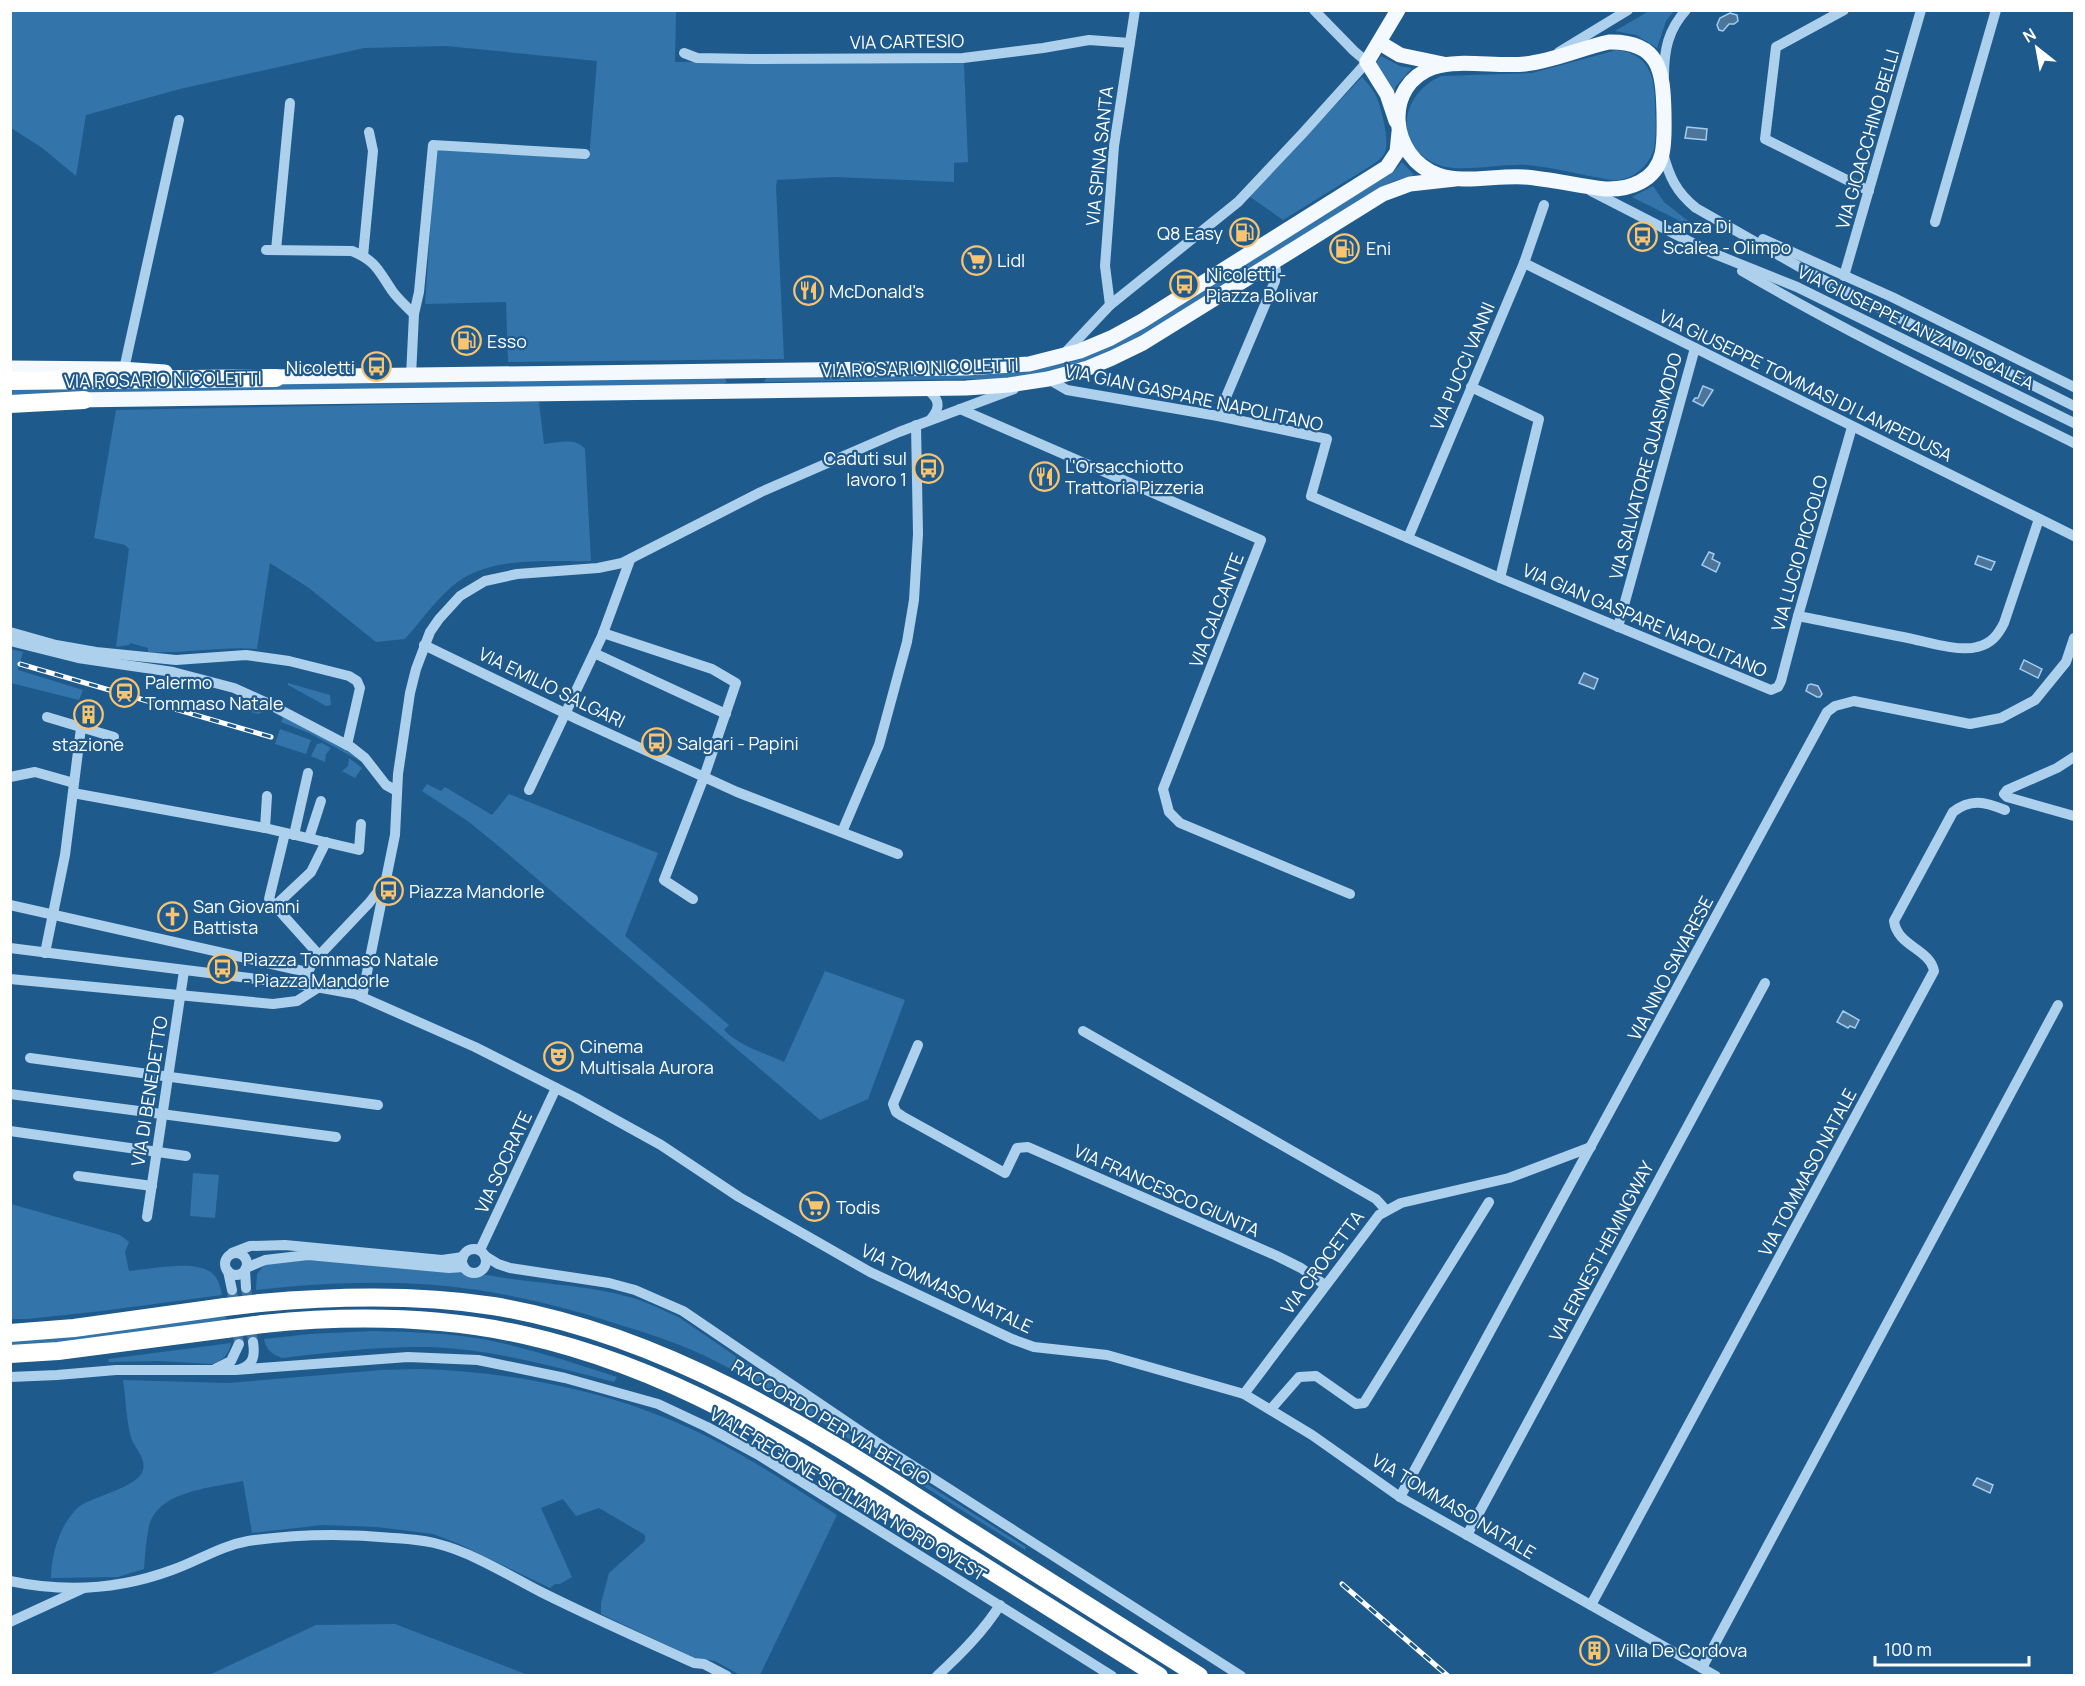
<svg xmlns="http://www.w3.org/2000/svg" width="2085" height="1686" font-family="Manrope,sans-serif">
<rect width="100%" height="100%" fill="#1f5a8d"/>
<g fill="#3374aa">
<path d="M10,11H676L675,62L964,63L968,162L954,163V182L834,177L777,180L776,186L784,359L508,362L506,302L425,304L436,149L589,159L597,61L446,46L364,48L180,89L86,115L76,176L41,147L11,128Z"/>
<path d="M1649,11H1674L1666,21L1657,48L1636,35L1615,31Z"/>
<path d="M1617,50C1653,55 1655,81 1655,111C1656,123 1656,136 1654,149C1649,165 1635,178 1618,180C1611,181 1602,178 1595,177C1573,173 1550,167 1527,165C1501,163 1458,174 1436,164C1392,144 1401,94 1441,76L1532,73Z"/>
<path d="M1381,56L1400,66L1412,68L1396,86L1393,94L1375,64Z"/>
<path d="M1362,77C1367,83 1373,89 1376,96C1381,107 1390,141 1385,152C1383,158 1377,161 1372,165L1283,220L1249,196Z"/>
<path d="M1402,162L1414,175L1394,181L1380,188L1134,340L1098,358L1041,374L996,379L766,382L764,381L767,377L995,374L1018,372L1063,363L1096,352L1140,330L1393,172Z"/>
<path d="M1653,186L1664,202L1692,224L1690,226L1632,197Z"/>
<path d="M724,377L727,382L722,384L11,395L10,386Z"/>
<path d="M512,402H539L544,444C558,443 575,437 585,449L591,561C549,562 495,556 459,581C438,596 422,620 405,639L376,642L309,588L270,563L257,649C220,646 184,654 148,652V648L130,643L129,645L116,647L129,549L125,545L94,538L116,410Z"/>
<path d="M11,649L23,652L18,670L83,690L79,700L11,683Z"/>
<path d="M288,683L330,695L331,705L326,706L288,685Z"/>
<path d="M242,700L247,707L255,704L254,702L270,709L258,714L234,708Z"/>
<path d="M283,717L343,748L362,762L309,733L281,722Z"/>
<path d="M280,729L311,740L306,754L275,744Z"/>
<path d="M322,743L331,748L326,754L325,762L311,756L317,744Z"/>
<path d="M349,758L362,768L355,778L342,771L348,766Z"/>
<path d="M427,784L441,791L445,787L492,815L509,794L658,853L625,936L729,1025L724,1030C740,1046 764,1053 784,1062L825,971L905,1000L868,1099L820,1120L501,848L469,822L422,791Z"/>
<path d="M193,1173L219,1175L215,1218L190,1216Z"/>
<path d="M11,1204L120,1235L129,1242L125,1252L129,1271C150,1269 191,1260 209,1271C218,1276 220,1285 222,1295L102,1311L27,1319H11Z"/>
<path d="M296,1259L459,1272L474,1276L487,1275C535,1284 586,1284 633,1298C649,1303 665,1311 680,1318L859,1441L1026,1547L1025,1550C973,1517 920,1484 868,1451C814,1417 761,1383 703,1355C675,1342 644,1332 614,1323C559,1305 503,1292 446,1286C383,1280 319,1283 256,1290L257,1274L265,1264Z"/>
<path d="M225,1312L227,1322L11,1347L10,1338Z"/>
<path d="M373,1331C411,1332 450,1333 488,1340C531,1349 574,1363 617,1377L614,1382C554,1367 492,1349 429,1347C380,1346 331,1352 282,1358C272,1354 266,1350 264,1339L310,1334Z"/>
<path d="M231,1343C229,1354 223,1361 212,1364L158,1361L109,1362L108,1359Z"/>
<path d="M418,1369C516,1371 625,1394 712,1439C755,1461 796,1489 837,1515L760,1675H740L715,1661L692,1657L601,1614V1603L609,1573L645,1541V1535L599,1508L576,1516L563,1499L541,1508L572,1577L560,1584H555L550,1588L459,1544L433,1534L377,1527L323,1525L252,1533L243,1481C212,1488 159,1490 149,1526C146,1540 145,1555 144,1569L118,1577L51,1578C51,1554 61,1521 80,1506C94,1496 139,1487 143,1470C146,1458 136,1450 132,1440C126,1423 126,1398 123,1380L229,1383L381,1370Z"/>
<path d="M395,1624L528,1675H209L316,1625Z"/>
</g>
<g fill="#4c7599" stroke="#a1ccee" stroke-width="1.5">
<path d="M1730,13L1737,15L1738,21L1734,24H1729L1723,31L1719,30L1717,25L1720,18Z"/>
<path d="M1687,127L1707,129L1706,140L1685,138Z"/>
<path d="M1703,386L1713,390L1703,406L1693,401L1695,398H1698Z"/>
<path d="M1709,552L1714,554L1712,559L1720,563L1716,572L1702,565Z"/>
<path d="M1978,556L1995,562L1991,570L1975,564Z"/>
<path d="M2024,660L2042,669L2038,678L2020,669Z"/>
<path d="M1584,673L1598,679L1594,689L1579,683Z"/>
<path d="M1811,684L1818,686L1822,694L1820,697H1817L1806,691L1808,685Z"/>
<path d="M1843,1011L1859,1020L1855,1028L1850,1026L1848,1028L1837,1022Z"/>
<path d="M1977,1478L1993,1485L1990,1493L1973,1485Z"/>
</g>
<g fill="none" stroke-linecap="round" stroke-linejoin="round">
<g stroke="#41739e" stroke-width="10" stroke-dasharray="10 5" stroke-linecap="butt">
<path d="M246,1288L253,1342"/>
<path d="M232,1290L239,1344"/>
</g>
<g stroke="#add0ec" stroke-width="10">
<path d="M1844,10L1776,47L1765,139L1869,191"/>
<path d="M1559,52L1628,10"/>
<path d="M684,53L697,58L751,59L963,58L1043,48L1089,40L1130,43"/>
<path d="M1664,76C1664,50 1668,30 1686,10"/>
<path d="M1663,153C1669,176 1676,192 1696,208L1810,273L2074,406"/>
<path d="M1591,191L1710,252L1797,287L2074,423"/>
<path d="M1935,222L1996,10"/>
<path d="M1763,239L1892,297L2074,387"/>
<path d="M266,250L352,251C377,261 379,272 393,292C399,300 407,307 414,314"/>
<path d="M276,250L290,103"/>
<path d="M363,256L373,151L369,132"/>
<path d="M1524,263L2074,536"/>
<path d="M1742,271C1849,334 1963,388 2074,443"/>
<path d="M1844,276L1921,10"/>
<path d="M1110,305L1105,266L1114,146L1135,10"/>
<path d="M1063,355L1110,305L1238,202L1303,133L1367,62L1354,51L1314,10"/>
<path d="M124,369L179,120"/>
<path d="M411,376L414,314L419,292L433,145L585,154"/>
<path d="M1048,379L1067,390L1218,416L1327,439L1311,496L1500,578L1771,690L1778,687L1781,681L1798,616L1852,427"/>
<path d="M1471,387L1539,419L1500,578"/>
<path d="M925,388C939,398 942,406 931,419"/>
<path d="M960,409L1261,540L1163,789L1169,812L1180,823L1350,894"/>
<path d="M1218,416L1275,281L1276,271L1274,262"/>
<path d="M1408,538L1524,263L1544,205"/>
<path d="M1798,616C1835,623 1871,631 1908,638C1927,642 1959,652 1977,647C1991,644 1998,635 2004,623L2039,519"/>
<path d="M1618,627L1695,348"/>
<path d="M10,632L56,645L96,652L176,660L246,655L289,661L349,676L357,681L360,688L347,745"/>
<path d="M603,633L712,669L736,683L704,777L664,880L693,899"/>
<path d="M10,641L78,658L173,672L234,688L265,702L351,747L365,758L386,785L397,791"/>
<path d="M424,645L579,720L737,792L898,854"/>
<path d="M594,653L726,714"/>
<path d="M47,717L114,737"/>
<path d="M2074,757L2057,768L2007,790L2004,794L2007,797L2074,816"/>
<path d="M10,777L35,772L74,783"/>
<path d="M529,790L602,636L630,560"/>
<path d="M73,793L265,828"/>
<path d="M267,796L265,828L359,850L361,824"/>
<path d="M842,832L879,745L907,642L914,600L918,534L916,425"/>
<path d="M294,835L308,773"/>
<path d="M309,838L321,801"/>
<path d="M10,905L307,972"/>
<path d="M275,906L269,899L285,833"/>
<path d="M10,948L305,985L355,994L475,1047L576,1098L661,1145L739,1197L870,1272L1012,1339L1034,1347L1107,1355L1244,1394L1312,1435L1400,1497L1716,1676"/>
<path d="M45,953L65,855L81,728"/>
<path d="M319,955L275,906L311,872L326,842"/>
<path d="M306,978L312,963L369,903L383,885"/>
<path d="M10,979L273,1004L297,1001L319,987"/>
<path d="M362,997L395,835L398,774L410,693L416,669L430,632L439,619L460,596L485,581L517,574L598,568L622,563L761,492L899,432L1014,389"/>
<path d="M1083,1031L1376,1199L1386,1210"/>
<path d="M918,1045L893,1104L896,1112L902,1116L1005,1173L1017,1148L1028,1147L1275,1255L1301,1268L1325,1285"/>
<path d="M30,1058L378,1105"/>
<path d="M10,1094L336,1137"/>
<path d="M10,1131L186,1156"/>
<path d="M78,1176L152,1186"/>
<path d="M147,1217L184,971"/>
<circle cx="474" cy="1261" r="12"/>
<path d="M480,1250L556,1088"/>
<path d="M232,1253L250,1246L285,1245L442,1260L463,1257"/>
<circle cx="236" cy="1264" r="11"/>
<path d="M485,1256L498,1264L510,1268L609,1283L635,1290L683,1311L882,1446L1241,1676"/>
<path d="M246,1268L265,1260L308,1255L449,1268L464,1267"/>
<path d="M245,1270L246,1288"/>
<path d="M228,1271L232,1290"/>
<path d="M215,1369L231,1361L239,1344"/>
<path d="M241,1369C254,1364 255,1355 253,1342"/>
<path d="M10,1377L57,1375L116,1370H235L408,1357L478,1360L565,1378L658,1404L707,1427L757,1454L1112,1676"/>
<path d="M1244,1394L1379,1215L1401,1203L1509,1178L1591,1147"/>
<path d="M1271,1409L1299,1377L1316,1376L1356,1404L1364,1403L1489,1202"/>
<path d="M1400,1497L1827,712L1835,706L1854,701L1970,724L2001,718L2035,700L2066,662L2074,638"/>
<path d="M1467,1535L1765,983"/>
<path d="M10,1581C66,1593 118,1590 172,1570C198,1561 220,1546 248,1541C296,1534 344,1533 393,1538C408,1539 424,1540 438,1544C471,1552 510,1576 541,1592C591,1617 643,1640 694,1663L704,1664L727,1676"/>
<path d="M1591,1605L1934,971C1930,949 1897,946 1894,921L1953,812C1971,798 1985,802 2005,810"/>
<path d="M10,1622L84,1588"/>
<path d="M1702,1668L2058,1005"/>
<path d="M937,1676C961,1654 983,1632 1000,1605"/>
</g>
<g stroke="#f3f9ff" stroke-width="15">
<path d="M1609,42C1660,41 1663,71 1664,113C1664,126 1665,141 1662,154C1656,181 1629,190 1605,189C1578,186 1551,179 1524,177C1497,175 1462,184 1438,175C1389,157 1382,85 1434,67C1459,59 1498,67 1525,64C1554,61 1581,48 1609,42Z"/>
<path d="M1380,43L1400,55L1443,64"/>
<path d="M1396,121L1387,94L1367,62L1398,10"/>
<path d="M10,368L120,369L165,372"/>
<path d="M266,377L966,368L1029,364L1080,351L1111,338L1142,321L1387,167L1397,152L1399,132"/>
<path d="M73,400L966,388L1009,385L1048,379L1088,368L1112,358L1143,343L1383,194L1410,184L1455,179"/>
</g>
<g stroke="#fff" stroke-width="18">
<path d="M10,381L276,378"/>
<path d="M10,404L84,400"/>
<path d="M260,1303C337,1296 416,1294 493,1306C668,1335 811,1429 957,1523C1037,1574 1118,1625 1199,1676"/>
<path d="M263,1324C351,1315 438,1316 524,1335C672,1368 789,1443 915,1523C996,1574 1077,1625 1159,1676"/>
<path d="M10,1333L74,1328L225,1307"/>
<path d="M10,1354L58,1351L226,1329"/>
</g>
<defs>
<g id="rail">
<path d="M20,664L271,737"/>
<path d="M1342,1584L1448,1676"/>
</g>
</defs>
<use href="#rail" stroke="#fff" stroke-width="5"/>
<use href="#rail" stroke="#1f5a8d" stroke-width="3" stroke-dasharray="9" stroke-linecap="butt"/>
<g stroke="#fff" stroke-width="18">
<path d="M225,1307L260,1303"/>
<path d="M226,1329L263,1324"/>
</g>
</g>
<defs>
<symbol id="fuel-ring" viewBox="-11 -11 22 22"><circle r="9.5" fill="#1f5a8d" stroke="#fac36e" stroke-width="1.5"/><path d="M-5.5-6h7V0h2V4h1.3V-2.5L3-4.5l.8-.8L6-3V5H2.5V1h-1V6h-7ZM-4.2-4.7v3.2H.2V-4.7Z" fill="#fac36e"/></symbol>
<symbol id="bus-ring" viewBox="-11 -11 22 22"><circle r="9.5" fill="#1f5a8d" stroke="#fac36e" stroke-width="1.5"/><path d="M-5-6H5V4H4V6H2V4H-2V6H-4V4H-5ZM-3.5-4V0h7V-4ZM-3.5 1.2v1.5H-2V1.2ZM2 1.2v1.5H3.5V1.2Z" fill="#fac36e"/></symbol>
<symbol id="supermarket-ring" viewBox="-11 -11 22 22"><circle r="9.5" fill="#1f5a8d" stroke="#fac36e" stroke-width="1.5"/><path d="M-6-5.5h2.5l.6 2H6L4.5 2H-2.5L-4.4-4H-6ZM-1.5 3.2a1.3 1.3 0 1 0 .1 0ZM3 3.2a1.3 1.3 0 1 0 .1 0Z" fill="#fac36e"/></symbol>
<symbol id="restaurant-ring" viewBox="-11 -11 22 22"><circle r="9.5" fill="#1f5a8d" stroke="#fac36e" stroke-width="1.5"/><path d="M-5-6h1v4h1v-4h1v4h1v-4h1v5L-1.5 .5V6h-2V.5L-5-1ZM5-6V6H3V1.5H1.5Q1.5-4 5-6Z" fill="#fac36e"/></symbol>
<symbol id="station-ring" viewBox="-11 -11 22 22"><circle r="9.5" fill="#1f5a8d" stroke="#fac36e" stroke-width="1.5"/><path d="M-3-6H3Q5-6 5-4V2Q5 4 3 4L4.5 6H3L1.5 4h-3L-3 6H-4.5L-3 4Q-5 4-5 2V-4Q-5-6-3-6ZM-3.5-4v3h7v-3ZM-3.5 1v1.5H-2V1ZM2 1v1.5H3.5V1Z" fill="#fac36e"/></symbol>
<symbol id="building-ring" viewBox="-11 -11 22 22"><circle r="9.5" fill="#1f5a8d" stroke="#fac36e" stroke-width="1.5"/><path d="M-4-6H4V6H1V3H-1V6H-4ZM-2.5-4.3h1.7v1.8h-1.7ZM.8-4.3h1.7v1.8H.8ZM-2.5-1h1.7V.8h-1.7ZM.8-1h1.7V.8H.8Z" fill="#fac36e"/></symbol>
<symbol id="church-ring" viewBox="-11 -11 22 22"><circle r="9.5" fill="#1f5a8d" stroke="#fac36e" stroke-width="1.5"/><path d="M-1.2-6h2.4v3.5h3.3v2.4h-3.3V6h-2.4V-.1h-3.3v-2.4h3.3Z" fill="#fac36e"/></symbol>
<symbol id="theatre-ring" viewBox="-11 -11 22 22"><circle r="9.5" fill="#1f5a8d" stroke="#fac36e" stroke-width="1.5"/><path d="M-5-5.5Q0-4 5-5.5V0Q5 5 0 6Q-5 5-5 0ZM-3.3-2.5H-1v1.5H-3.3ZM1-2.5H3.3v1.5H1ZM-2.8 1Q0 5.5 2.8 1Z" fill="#fac36e"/></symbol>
</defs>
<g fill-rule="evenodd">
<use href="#fuel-ring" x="1228" y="216" width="33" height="33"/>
<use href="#bus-ring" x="1626" y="220" width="33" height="33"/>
<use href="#fuel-ring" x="1328" y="232" width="33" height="33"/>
<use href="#supermarket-ring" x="960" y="244" width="33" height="33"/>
<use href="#bus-ring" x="1168" y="268" width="33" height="33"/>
<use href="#restaurant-ring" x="792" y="274" width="33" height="33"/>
<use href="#fuel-ring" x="450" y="324" width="33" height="33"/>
<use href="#bus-ring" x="360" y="350" width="33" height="33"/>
<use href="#bus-ring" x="912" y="452" width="33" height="33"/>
<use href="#restaurant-ring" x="1028" y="460" width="33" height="33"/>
<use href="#station-ring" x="108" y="676" width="33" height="33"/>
<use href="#building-ring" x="72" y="698" width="33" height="33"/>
<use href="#bus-ring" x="640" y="726" width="33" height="33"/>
<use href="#bus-ring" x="372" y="874" width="33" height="33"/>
<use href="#church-ring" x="156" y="900" width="33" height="33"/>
<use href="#bus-ring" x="206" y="952" width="33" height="33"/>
<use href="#theatre-ring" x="542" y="1040" width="33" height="33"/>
<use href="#supermarket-ring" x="798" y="1190" width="33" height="33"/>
<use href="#building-ring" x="1578" y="1634" width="33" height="33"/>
</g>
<g text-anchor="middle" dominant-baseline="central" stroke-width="4.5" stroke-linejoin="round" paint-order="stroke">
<g font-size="18" fill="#fff" stroke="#1f5a8d">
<text transform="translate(907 41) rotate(-1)">VIA CARTESIO</text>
<text transform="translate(1867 139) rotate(-74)">VIA GIOACCHINO BELLI</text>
<text transform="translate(1099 156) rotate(-84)">VIA SPINA SANTA</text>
<text transform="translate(1916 327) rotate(26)">VIA GIUSEPPE LANZA DI SCALEA</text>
<text transform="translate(1462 366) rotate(-67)">VIA PUCCI VANNI</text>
<text transform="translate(920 367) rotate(-2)">VIA ROSARIO NICOLETTI</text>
<text transform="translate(163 379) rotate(-1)">VIA ROSARIO NICOLETTI</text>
<text transform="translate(1806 385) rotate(26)">VIA GIUSEPPE TOMMASI DI LAMPEDUSA</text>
<text transform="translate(1194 397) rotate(12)">VIA GIAN GASPARE NAPOLITANO</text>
<text transform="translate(1645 466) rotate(-75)">VIA SALVATORE QUASIMODO</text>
<text transform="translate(1799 553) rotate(-74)">VIA LUCIO PICCOLO</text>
<text transform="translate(1216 610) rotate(-69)">VIA CALCANTE</text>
<text transform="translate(1645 620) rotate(23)">VIA GIAN GASPARE NAPOLITANO</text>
<text transform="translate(552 687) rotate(26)">VIA EMILIO SALGARI</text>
<text transform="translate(1670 968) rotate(-62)">VIA NINO SAVARESE</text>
<text transform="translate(149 1091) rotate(-81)">VIA DI BENEDETTO</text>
<text transform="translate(503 1162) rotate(-65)">VIA SOCRATE</text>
<text transform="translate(1807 1172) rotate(-62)">VIA TOMMASO NATALE</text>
<text transform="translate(1167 1190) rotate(24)">VIA FRANCESCO GIUNTA</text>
<text transform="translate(1601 1251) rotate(-62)">VIA ERNEST HEMINGWAY</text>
<text transform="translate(1322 1262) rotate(-53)">VIA CROCETTA</text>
<text transform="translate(947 1288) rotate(25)">VIA TOMMASO NATALE</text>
<text transform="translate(831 1422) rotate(31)">RACCORDO PER VIA BELGIO</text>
<text transform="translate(848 1494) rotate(31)">VIALE REGIONE SICILIANA NORD OVEST</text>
<text transform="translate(1454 1506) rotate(31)">VIA TOMMASO NATALE</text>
</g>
<g font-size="18" fill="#fff" stroke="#1f5a8d" text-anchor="start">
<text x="1663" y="226">Lanza Di<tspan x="1663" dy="21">Scalea - Olimpo</tspan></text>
<text x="1223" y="233" text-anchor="end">Q8 Easy</text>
<text x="1366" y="248">Eni</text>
<text x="997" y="260">Lidl</text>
<text x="1206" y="274">Nicoletti -<tspan x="1206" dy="21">Piazza Bolivar</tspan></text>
<text x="829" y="291">McDonald's</text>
<text x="487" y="341">Esso</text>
<text x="355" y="367" text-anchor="end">Nicoletti</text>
<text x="907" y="458" text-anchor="end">Caduti sul<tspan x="907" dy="21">lavoro 1</tspan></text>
<text x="1065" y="466">L'Orsacchiotto<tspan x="1065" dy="21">Trattoria Pizzeria</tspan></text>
<text x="145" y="682">Palermo<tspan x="145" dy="21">Tommaso Natale</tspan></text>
<text x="677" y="743">Salgari - Papini</text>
<text x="88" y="744" text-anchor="middle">stazione</text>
<text x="409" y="891">Piazza Mandorle</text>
<text x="193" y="906">San Giovanni<tspan x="193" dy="21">Battista</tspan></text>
<text x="243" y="959">Piazza Tommaso Natale<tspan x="243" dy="21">- Piazza Mandorle</tspan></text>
<text x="580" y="1046">Cinema<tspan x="580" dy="21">Multisala Aurora</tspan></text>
<text x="836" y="1207">Todis</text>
<text x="1615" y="1650">Villa De Cordova</text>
</g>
</g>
<rect width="2085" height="1686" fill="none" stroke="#ffffff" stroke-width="24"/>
<g transform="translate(2037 48) rotate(329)" stroke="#1f5a8d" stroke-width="4.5" paint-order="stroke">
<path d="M0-4.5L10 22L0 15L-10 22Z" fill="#ffffff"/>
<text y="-9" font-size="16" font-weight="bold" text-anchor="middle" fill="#ffffff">N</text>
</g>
<path d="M1875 1656v9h154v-9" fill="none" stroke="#ffffff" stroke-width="3"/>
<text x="1884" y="1656" font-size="18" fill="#ffffff" stroke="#1f5a8d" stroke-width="4.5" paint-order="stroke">100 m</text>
</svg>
